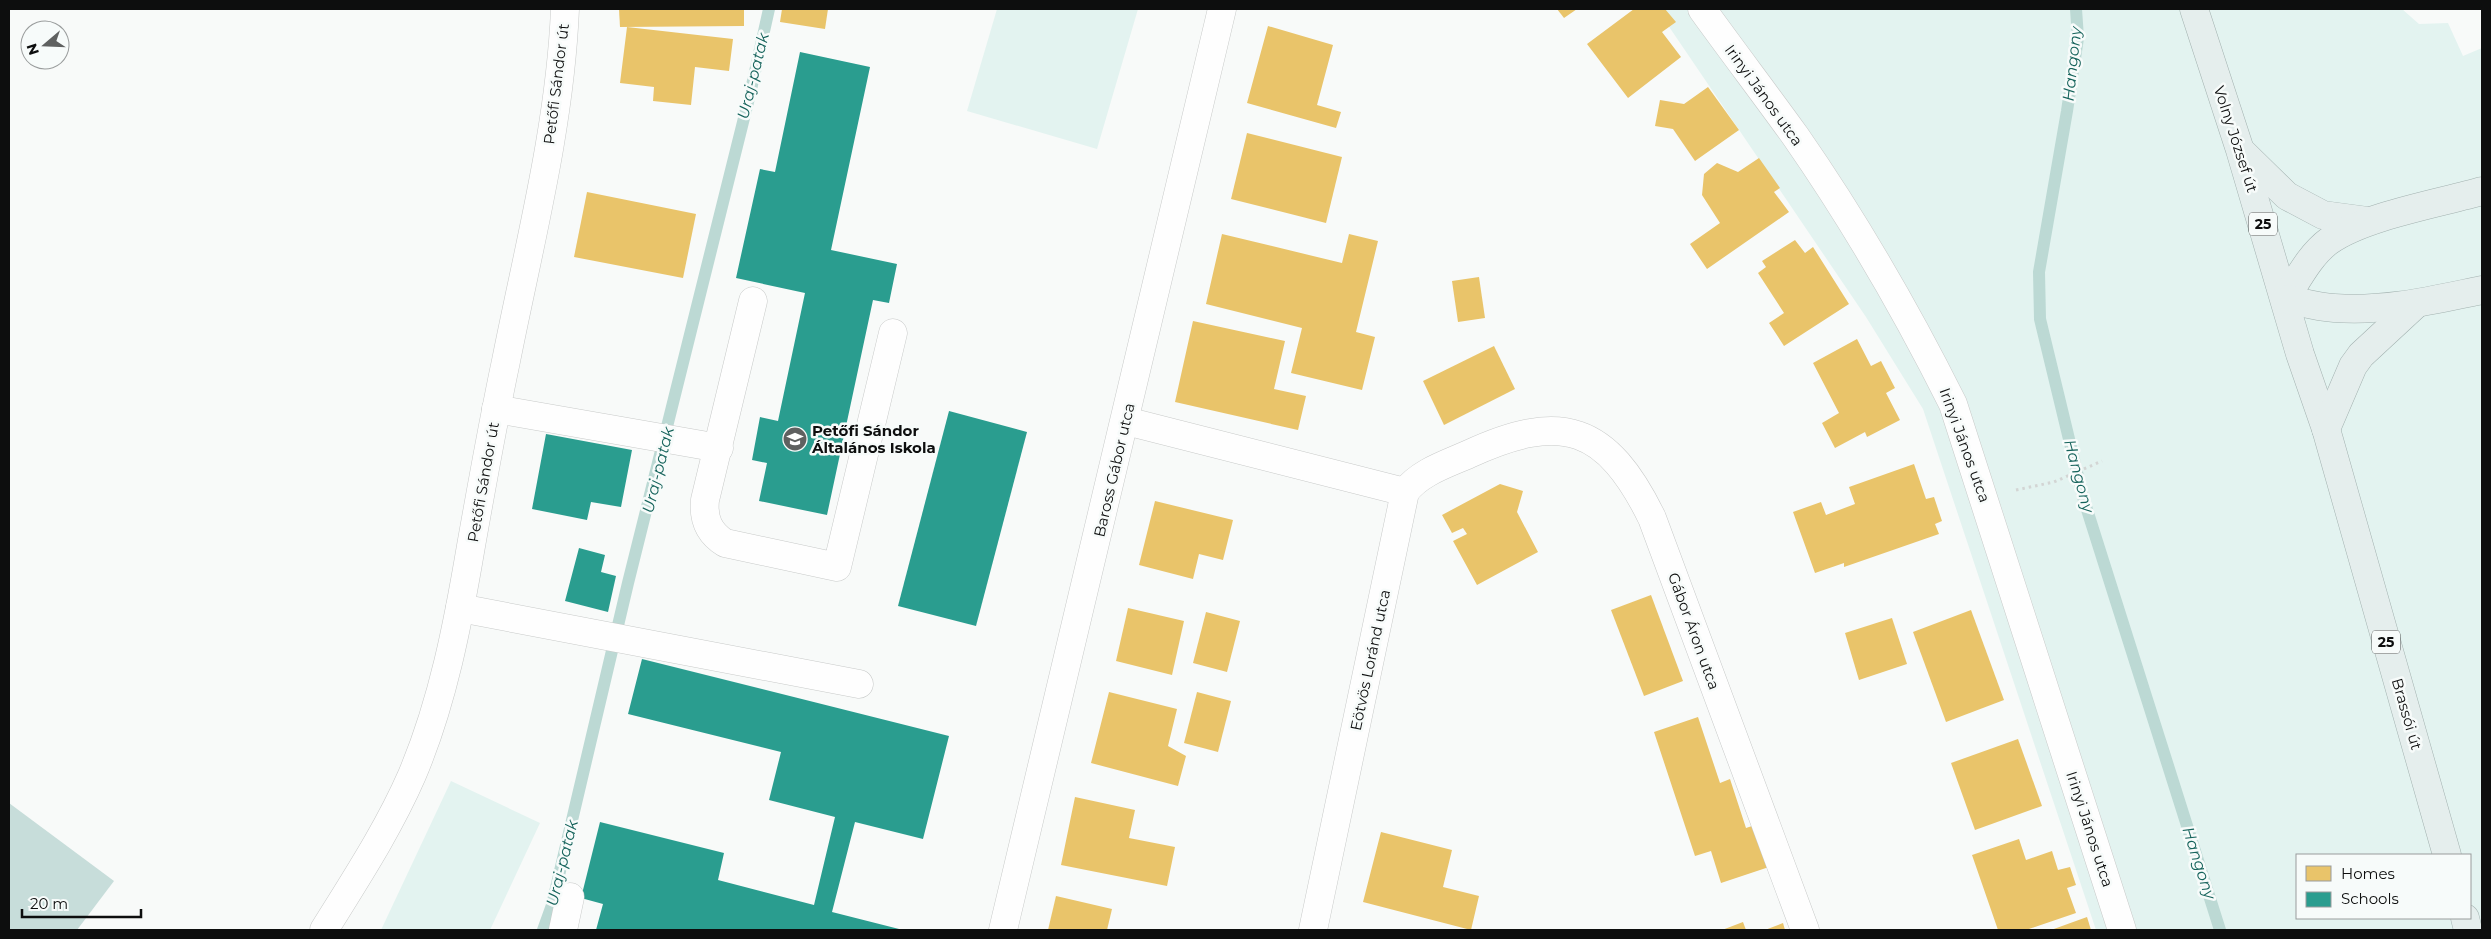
<svg xmlns="http://www.w3.org/2000/svg" width="2491" height="939" font-family="Montserrat,sans-serif">
<rect width="100%" height="100%" fill="#f8faf9"/>
<g fill="#e3f3f0" fill-rule="evenodd">
<path d="M997,9H1138L1097,149L967,111Z"/>
<path d="M1657,9H2402L2419,24L2448,23L2463,56L2482,48V930H2096L1923,409L1866,317ZM2297,855H2470V918H2297Z"/>
<path d="M451,781L540,823L490,930H381Z"/>
</g>
<path fill="#c7ddda" d="M9,803L114,881L77,930H9Z"/>
<g fill="#e9c46a">
<path d="M619,9H744V26L620,27Z"/>
<path d="M782,9H828L825,29L780,22Z"/>
<path d="M1557,9H1577L1564,18Z"/>
<path d="M1634,9H1665L1676,22L1662,32L1681,57L1628,98L1587,44Z"/>
<path d="M1268,26L1333,45L1317,105L1341,112L1336,128L1247,103Z"/>
<path d="M627,27L733,39L729,71L695,67L691,105L653,101L654,87L620,83Z"/>
<path d="M1708,87L1739,130L1695,161L1673,129L1655,126L1660,100L1684,104Z"/>
<path d="M1247,133L1342,157L1326,223L1231,199Z"/>
<path d="M1759,158L1780,188L1774,192L1789,212L1707,269L1690,244L1720,223L1702,195L1704,174L1717,163L1738,172Z"/>
<path d="M587,192L696,214L683,278L574,257Z"/>
<path d="M1222,234L1342,263L1349,234L1378,241L1356,332L1375,337L1362,390L1291,373L1302,328L1206,304Z"/>
<path d="M1795,240L1805,253L1813,247L1849,304L1784,346L1769,323L1784,313L1758,273L1766,267L1762,261Z"/>
<path d="M1479,277L1485,318L1458,322L1452,281Z"/>
<path d="M1193,321L1285,341L1274,389L1306,396L1298,430L1175,402Z"/>
<path d="M1857,339L1871,366L1881,361L1895,388L1886,393L1900,420L1867,437L1865,432L1835,448L1822,423L1839,413L1813,363Z"/>
<path d="M1494,346L1515,389L1444,425L1423,381Z"/>
<path d="M1914,464L1926,499L1934,497L1942,521L1935,524L1939,534L1844,567V563L1815,573L1793,512L1821,502L1826,515L1855,504L1849,487Z"/>
<path d="M1500,484L1523,491L1517,512L1538,552L1477,585L1453,541L1467,534L1463,528L1452,533L1442,515Z"/>
<path d="M1155,501L1233,520L1223,560L1199,554L1193,579L1139,565Z"/>
<path d="M1651,595L1683,681L1644,696L1611,610Z"/>
<path d="M1128,608L1184,621L1172,675L1116,661Z"/>
<path d="M1971,610L2004,700L1946,722L1913,632Z"/>
<path d="M1206,612L1240,621L1227,672L1193,663Z"/>
<path d="M1892,618L1907,664L1859,680L1845,633Z"/>
<path d="M1109,692L1177,709L1168,746L1186,756L1178,786L1091,763Z"/>
<path d="M1197,692L1231,701L1218,752L1184,743Z"/>
<path d="M1698,717L1720,783L1730,779L1746,828L1755,825L1769,867L1721,883L1711,851L1695,856L1654,732Z"/>
<path d="M2018,739L2042,806L1975,830L1951,763Z"/>
<path d="M1075,797L1135,810L1129,838L1175,847L1167,886L1061,865Z"/>
<path d="M1381,832L1452,850L1443,887L1479,896L1471,930L1363,902Z"/>
<path d="M2019,839L2026,860L2052,851L2058,870L2070,867L2076,885L2067,888L2076,913L2026,930H1998L1972,855Z"/>
<path d="M1056,896L1112,909L1107,930H1048Z"/>
<path d="M2087,917L2091,930H2051Z"/>
<path d="M1743,922L1746,930H1722Z"/>
<path d="M1783,923L1785,930H1765Z"/>
</g>
<g fill="#2a9d8f">
<path d="M800,52L870,67L831,250L897,264L889,303L873,300L827,515L759,501L767,463L752,460L760,417L778,421L805,293L736,278L760,169L775,172Z"/>
<path d="M949,411L1027,432L976,626L898,606Z"/>
<path d="M546,434L632,450L621,507L591,502L587,520L532,509Z"/>
<path d="M579,548L605,555L601,572L616,576L608,612L565,601Z"/>
<path d="M642,659L949,736L923,839L855,822L832,912L903,930H596L603,904L581,898L600,822L724,853L718,880L814,905L835,817L769,800L781,752L628,714Z"/>
</g>
<g fill="none" stroke-linecap="round" stroke-linejoin="round">
<g stroke="#bcd9d4" stroke-width="12">
<path d="M2076,9L2078,38L2067,111L2039,272L2040,319L2083,497L2220,930"/>
<path d="M543,930L552,905L628,583L750,94L769,9"/>
</g>
<defs>
<g id="minor">
<path d="M1702,9C1733,52 1765,94 1796,137C1855,222 1907,312 1953,404L2122,930"/>
<path d="M753,301L705,500C703,519 709,533 725,543L837,567L893,333"/>
<path d="M496,409L719,448"/>
<path d="M1126,421L1405,492"/>
<path d="M460,608L859,684"/>
<path d="M324,930C355,880 388,830 412,775C443,702 458,623 471,546C482,484 493,422 506,361C529,245 560,128 565,9"/>
<path d="M563,930L570,897"/>
<path d="M1003,930L1222,9"/>
<path d="M1313,930L1405,492C1420,472 1447,464 1469,454C1562,411 1607,426 1652,518L1805,930"/>
</g>
<g id="major">
<path d="M2194,9L2240,150L2300,354L2326,429L2447,855"/>
<path d="M2243,153L2287,196L2323,215L2368,221"/>
<path d="M2285,299C2298,279 2310,255 2329,241C2364,216 2440,203 2482,191"/>
<path d="M2285,299C2301,302 2318,307 2334,308C2385,312 2433,300 2482,290"/>
<path d="M2326,429L2353,366L2361,355L2416,304"/>
<path d="M2465,918L2468,930"/>
</g>
</defs>
<use href="#minor" stroke="#c8cac9" stroke-width="29"/>
<use href="#major" stroke="#a3b2b0" stroke-width="29"/>
<path stroke="#d3d5d4" stroke-width="3" stroke-dasharray="2.5 4" stroke-linecap="butt" d="M2016,490L2054,482L2102,461"/>
<use href="#minor" stroke="#fefefe" stroke-width="28"/>
<use href="#major" stroke="#e5eeed" stroke-width="28"/>
</g>
<defs>
<symbol id="school-disc" viewBox="-11 -11 22 22"><circle r="9.5" fill="#5f6160" stroke="#f7fbfa"/><path d="M0-5L7-2L0 1L-7-2ZM-4 1L0 2.5L4 1V4Q0 6-4 4Z" fill="#fff"/></symbol>
</defs>
<g fill-rule="evenodd">
<use href="#school-disc" x="781" y="425" width="28" height="28"/>
</g>
<g text-anchor="middle" dominant-baseline="central" stroke-width="5" stroke-linejoin="round" paint-order="stroke">
<g fill="#f7fbfa" stroke="#535555" stroke-width="1">
<rect x="2249" y="212.5" width="28" height="23" rx="4"/>
<rect x="2372" y="630.5" width="28" height="23" rx="4"/>
</g>
<g font-size="14" font-weight="bold" fill="#0d0e0e">
<text x="2263" y="224">25</text>
<text x="2386" y="642">25</text>
</g>
<g font-size="15" fill="#0d0e0e" stroke="#f7fbfa">
<text transform="translate(556 84) rotate(-83)">Petőfi Sándor út</text>
<text transform="translate(1764 95) rotate(54)">Irinyi János utca</text>
<text transform="translate(2236 139) rotate(72)">Volny József út</text>
<text transform="translate(1965 445) rotate(70)">Irinyi János utca</text>
<text transform="translate(1114 470) rotate(-77)">Baross Gábor utca</text>
<text transform="translate(483 482) rotate(-80)">Petőfi Sándor út</text>
<text transform="translate(1694 631) rotate(70)">Gábor Áron utca</text>
<text transform="translate(1370 660) rotate(-78)">Eötvös Loránd utca</text>
<text transform="translate(2407 714) rotate(74)">Brassói út</text>
<text transform="translate(2090 829) rotate(72)">Irinyi János utca</text>
</g>
<g font-size="15" font-weight="bold" fill="#0d0e0e" stroke="#f7fbfa" text-anchor="start">
<text x="812" y="430">Petőfi Sándor<tspan x="812" dy="17">Általános Iskola</tspan></text>
</g>
<g font-size="16" font-style="italic" fill="#15635b" stroke="#f7fbfa">
<text transform="translate(2072 64) rotate(-84)">Hangony</text>
<text transform="translate(753 76) rotate(-76)">Uraj-patak</text>
<text transform="translate(658 470) rotate(-76)">Uraj-patak</text>
<text transform="translate(2079 476) rotate(75)">Hangony</text>
<text transform="translate(562 863) rotate(-76)">Uraj-patak</text>
<text transform="translate(2199 863) rotate(72)">Hangony</text>
</g>
</g>
<rect width="2491" height="939" fill="none" stroke="#0d0e0e" stroke-width="20"/>
<rect x="2296" y="854" width="175" height="65" fill="#f7fbfa" stroke="#999c9c"/>
<rect x="2306" y="866" width="25" height="15" fill="#e9c46a" stroke="#999c9c"/>
<text x="2341" y="879" font-size="15" fill="#0d0e0e">Homes</text>
<rect x="2306" y="892" width="25" height="15" fill="#2a9d8f" stroke="#999c9c"/>
<text x="2341" y="904" font-size="15" fill="#0d0e0e">Schools</text>
<g transform="translate(45 45) rotate(251)"><circle r="24" fill="#f7fbfa" stroke="#999c9c"/>
<path d="M0-4L9 19L0 12L-9 19Z" fill="#5f6160"/>
<text y="-8" font-size="14" font-weight="bold" text-anchor="middle" fill="#0d0e0e">N</text>
</g>
<path d="M22 909v8h119v-8" fill="none" stroke="#0d0e0e" stroke-width="2.5"/>
<text x="30" y="909" font-size="15" fill="#0d0e0e" stroke="#f7fbfa" stroke-width="4" paint-order="stroke">20 m</text>
</svg>
